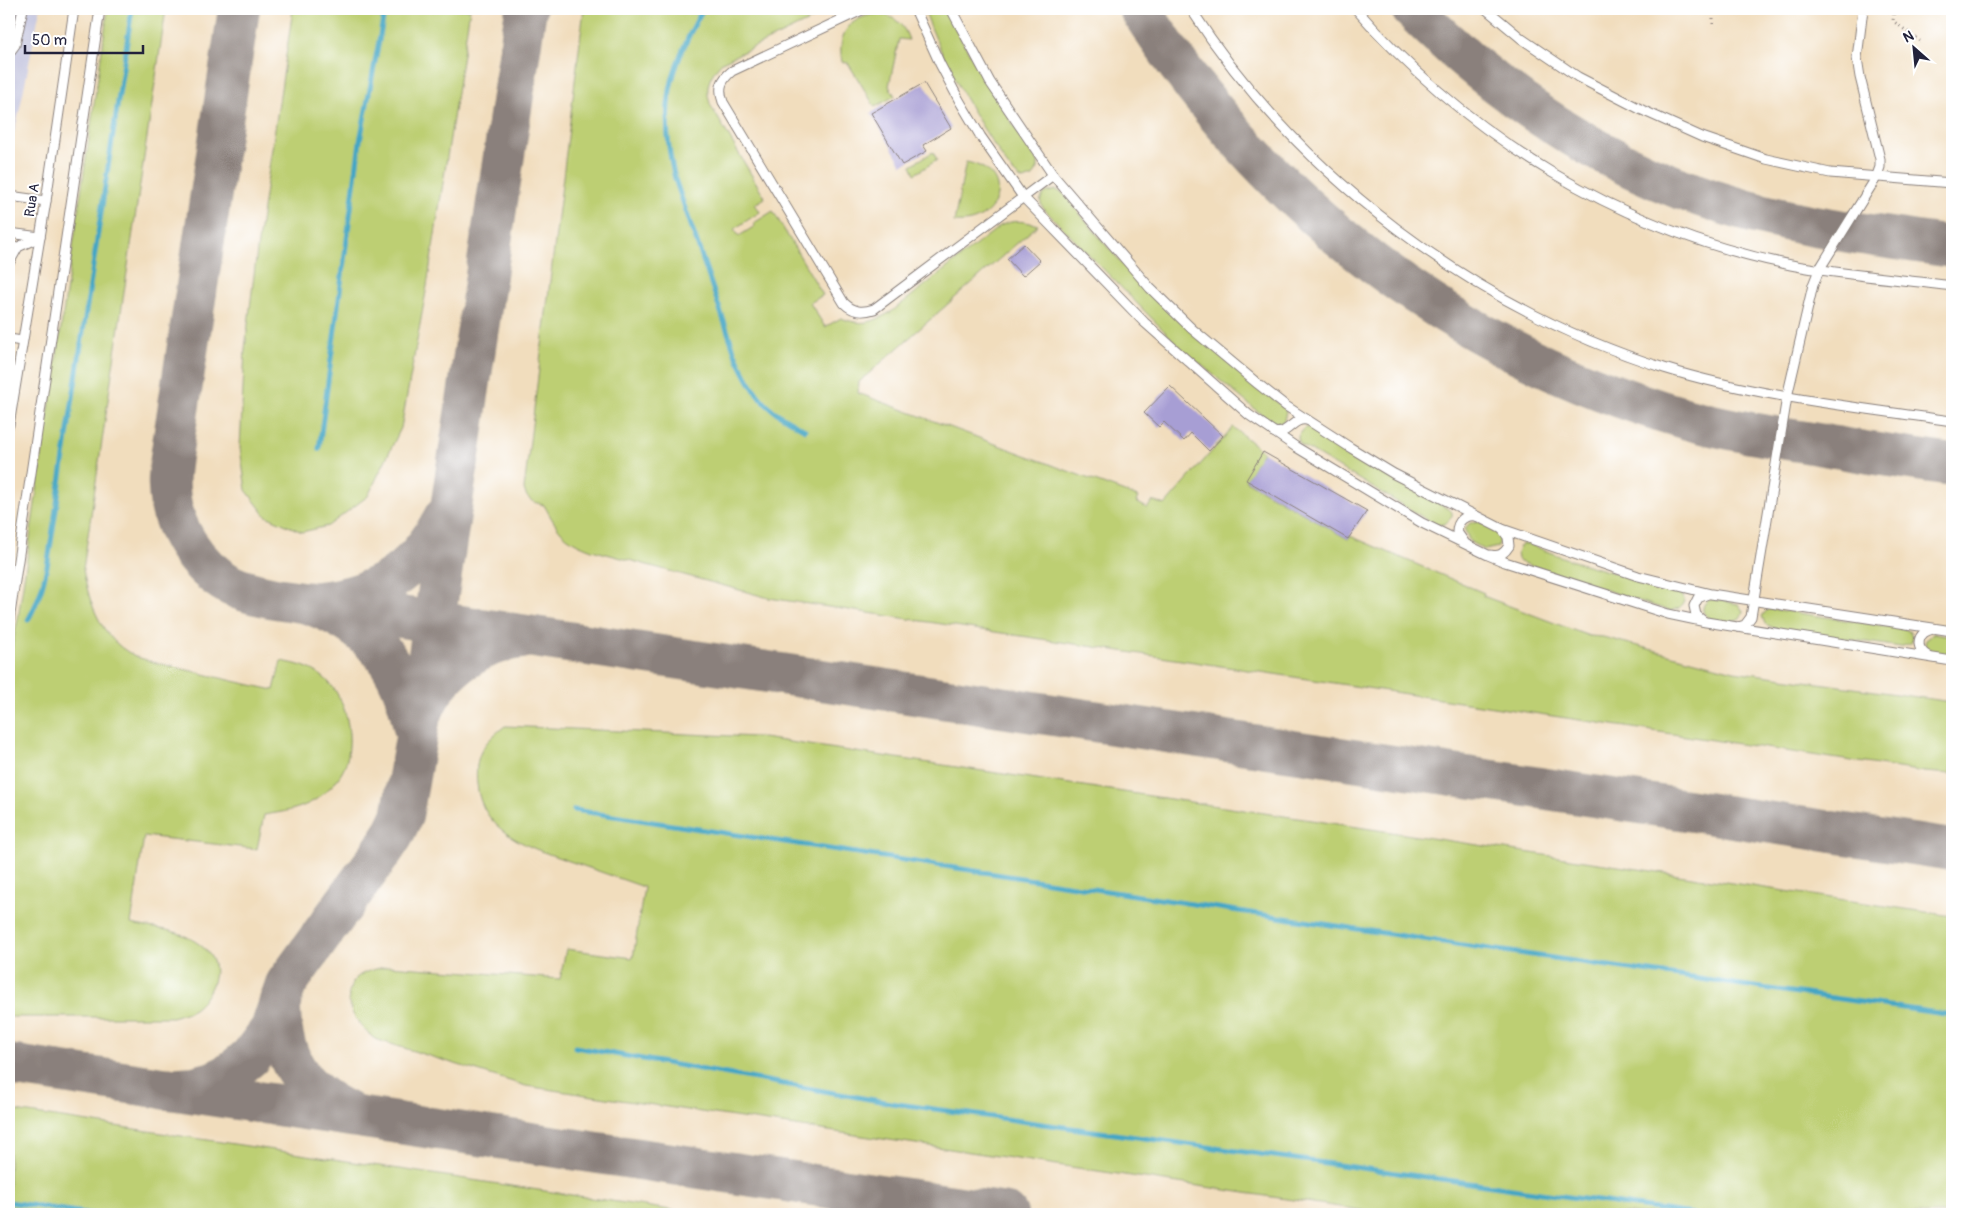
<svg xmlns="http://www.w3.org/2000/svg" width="1961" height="1223" font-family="Pangolin,sans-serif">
<rect width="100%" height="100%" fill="#fff"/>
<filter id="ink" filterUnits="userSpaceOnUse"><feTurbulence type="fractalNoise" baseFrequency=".02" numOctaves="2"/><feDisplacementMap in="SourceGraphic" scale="10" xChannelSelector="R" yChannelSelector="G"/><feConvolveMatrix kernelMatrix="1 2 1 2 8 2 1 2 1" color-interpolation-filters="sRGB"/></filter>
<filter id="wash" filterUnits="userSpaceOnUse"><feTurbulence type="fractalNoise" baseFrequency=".0096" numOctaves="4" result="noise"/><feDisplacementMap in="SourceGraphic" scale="20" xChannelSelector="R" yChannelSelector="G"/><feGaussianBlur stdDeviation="1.12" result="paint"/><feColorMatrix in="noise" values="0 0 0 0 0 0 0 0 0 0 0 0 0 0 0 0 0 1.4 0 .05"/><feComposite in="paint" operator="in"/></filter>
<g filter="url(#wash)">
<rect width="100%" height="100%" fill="#f1ddbd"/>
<path fill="#c1c2dd" d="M9,9H40L19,113L9,151Z"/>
<g fill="#bdcf73" stroke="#707857">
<path d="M108,9H166L83,569C89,604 103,644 140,658C157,664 175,667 192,671C219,678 246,684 274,690L281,661C297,664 311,667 323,677C347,696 355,739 345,766C340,779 327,792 315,800C299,810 282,812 264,815L257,849L144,836L131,924C147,928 167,928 183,935C208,946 224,964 209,991C206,997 200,1005 194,1009C189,1013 179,1014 173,1017H9V660L18,619Z"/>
<path d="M293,9H470L427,286L401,428L368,496L328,526L302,532L266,516L246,490L240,448L245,349L258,242Z"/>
<path d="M584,9H834L722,62C709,76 704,88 711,106L765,198L755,204L760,212L734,229L739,236L755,226L754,223L773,211L823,295L810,303L825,327L841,318C862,326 871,323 891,312L1000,226C1014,219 1023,221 1038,225L859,382L858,393L1138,497L1136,502L1147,508L1153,501L1165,505L1233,427L1263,452L1246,481L1348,539L1350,536L1484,593L1483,596L1589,636L1603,637L1734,671L1952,702V774L1925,772L769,598L592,550C563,539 559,532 544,505C533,502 527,501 524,489Z"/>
<path d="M924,9H945C973,62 1004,112 1038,162V168L1033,177L1023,180C1010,173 1002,156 994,145C966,102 941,57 924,9Z"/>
<path d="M876,14C894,15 903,23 909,40L899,39L889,86L895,96L875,107L848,63L842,62C837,35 848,18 876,14Z"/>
<path d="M933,152L937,160L915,174L911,165Z"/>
<path d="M966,162C1019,172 998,227 954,222Z"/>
<path d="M1056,190L1063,193L1104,243L1147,291L1283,407L1286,411L1284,421L1280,423L1268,420L1181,348L1043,208C1039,201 1040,199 1045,193Z"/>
<path d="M1305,427L1309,428L1364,462L1449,509L1452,512V517L1445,524L1436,525L1301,445C1295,438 1299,433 1305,427Z"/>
<path d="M1478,521L1499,532L1501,536L1498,547L1485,550L1470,542L1465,530C1468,523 1471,522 1478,521Z"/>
<path d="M1522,544H1528L1570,560L1679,592L1682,594L1685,602L1679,608L1670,611L1520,562C1516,555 1516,550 1522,544Z"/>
<path d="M1713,599L1738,604L1743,611L1740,619C1728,627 1689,618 1708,600Z"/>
<path d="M1772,609L1905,629L1910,632L1913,640L1911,643L1900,647L1774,628L1765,624L1762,616L1767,610Z"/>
<path d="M1934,633L1952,636V655C1941,654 1929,655 1925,643L1926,639Z"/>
<path d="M505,726L756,737L1952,916V1214H1387L526,1086L375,1039C359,1027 340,1004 353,982C360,971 377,969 389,966L560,979L566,949L633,958L644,887C621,879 598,871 575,863C534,849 482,835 477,784C474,755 483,743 505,726Z"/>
<path d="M9,1110L697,1214H9Z"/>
</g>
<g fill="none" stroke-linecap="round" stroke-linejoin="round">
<g stroke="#44a6c4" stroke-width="5">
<path d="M703,9C669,69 658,110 675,179L735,353C743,371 753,392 768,406C779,416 793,423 805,430"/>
<path d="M319,449L360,141L385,9"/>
<path d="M28,620C41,597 46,575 50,549L132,9"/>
<path d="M574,810L1469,946L1952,1015"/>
<path d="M575,1047L891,1103L1693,1214"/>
<path d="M9,1202L91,1214"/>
</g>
<g stroke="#8a807c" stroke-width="42">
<path d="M239,9L171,457C170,467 168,477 169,487C170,527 196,566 230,585C244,592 260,595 275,598L1952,850"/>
<path d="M1140,9C1268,210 1455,351 1684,418C1737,433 1792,439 1846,449C1882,455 1917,460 1952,465"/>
<path d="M1412,9C1506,103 1619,176 1748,211C1815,229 1884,237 1952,247"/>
<path d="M423,710C439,670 480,642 522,638"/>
<path d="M414,728C402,663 370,625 307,603C373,599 414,576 445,516"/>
<path d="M280,1001C279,1054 298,1089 347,1112"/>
<path d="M9,1065L1007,1214"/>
<path d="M166,1089L194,1087L213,1082L228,1075L250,1057L271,1029L286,984L381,853L393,835L402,816L419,721L526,9"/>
</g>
</g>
<g id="blocks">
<g fill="#a79ed4">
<path d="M924,83L951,128L923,145L927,151L902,165L871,113Z"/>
<path d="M1024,244L1040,261L1023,276L1007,259Z"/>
<path d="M1170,386L1223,436L1209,451L1191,433L1184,441L1164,422L1159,427L1144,413Z"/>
<path d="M1263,452L1367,511L1348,539L1246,480Z"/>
</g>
</g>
</g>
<g filter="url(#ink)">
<use href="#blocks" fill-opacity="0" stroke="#8a807c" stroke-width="1"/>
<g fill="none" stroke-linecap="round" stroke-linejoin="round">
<defs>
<g id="service">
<path d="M864,9L732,71C721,80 718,88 723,102L844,303C853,312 862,313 874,309L1053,175"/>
<path d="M915,9L940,64L959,100L981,137L1023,197L1144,322L1249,415L1296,447L1422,523L1488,555L1505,562L1668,614L1706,622L1952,661"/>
<path d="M951,9L990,82L1053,175L1150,288L1192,329L1258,384L1286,406L1351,448L1394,474L1502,529L1638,576L1711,594L1952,631"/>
<path d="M1191,9C1298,176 1475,308 1664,368C1757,397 1856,407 1952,421"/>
<path d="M1356,9C1469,138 1621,231 1791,265C1844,275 1899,279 1952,286"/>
<path d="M1486,9L1522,39L1578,77L1642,110L1702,137L1766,159L1830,173L1952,183"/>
<path d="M9,53L15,45L23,9"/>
<path d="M9,196L46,201"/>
<path d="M9,233L40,237"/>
<path d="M9,263L18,247L40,237"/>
<path d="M9,339L22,341"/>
<path d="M9,425L46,201L74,9"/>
<path d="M1273,432C1289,436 1292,417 1307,420"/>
<path d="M1464,542L1457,532C1457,521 1465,514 1476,516"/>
<path d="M1491,555C1499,557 1504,554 1509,546L1508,537L1502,529"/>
<path d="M9,621L100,9"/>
<path d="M1703,621L1696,615L1694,606L1698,598L1708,594"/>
<path d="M1738,627L1745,625L1751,617L1787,397L1813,285L1819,270L1876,178L1880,167V159L1860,77L1857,58L1863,9"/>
<path d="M1928,656C1914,648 1917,632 1933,629"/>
</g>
</defs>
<use href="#service" stroke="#8a807c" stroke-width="11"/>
<g stroke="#8a807c" stroke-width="3" stroke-dasharray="1 4" stroke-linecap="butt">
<path d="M1759,9L1765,11"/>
<path d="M1894,9L1893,21L1920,41"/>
<path d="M1713,24V15L1716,9"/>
</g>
<use href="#service" stroke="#fff" stroke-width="9"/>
</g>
</g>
<g text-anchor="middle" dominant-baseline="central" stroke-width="4" stroke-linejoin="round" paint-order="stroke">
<g font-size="14" fill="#22223b" stroke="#fff">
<text transform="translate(32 200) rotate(-81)">Rua A</text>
</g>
</g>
<rect width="1961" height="1223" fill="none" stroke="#fff" stroke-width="30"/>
<g transform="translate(1914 48) rotate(333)" stroke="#ffffff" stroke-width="4" paint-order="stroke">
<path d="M0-4L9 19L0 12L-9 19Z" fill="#22223b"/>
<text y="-8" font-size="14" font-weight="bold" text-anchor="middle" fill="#22223b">N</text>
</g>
<path d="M25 45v8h118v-8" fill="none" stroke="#22223b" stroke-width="2.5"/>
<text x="32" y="45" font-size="15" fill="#22223b" stroke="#ffffff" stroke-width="4" paint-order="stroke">50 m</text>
</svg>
